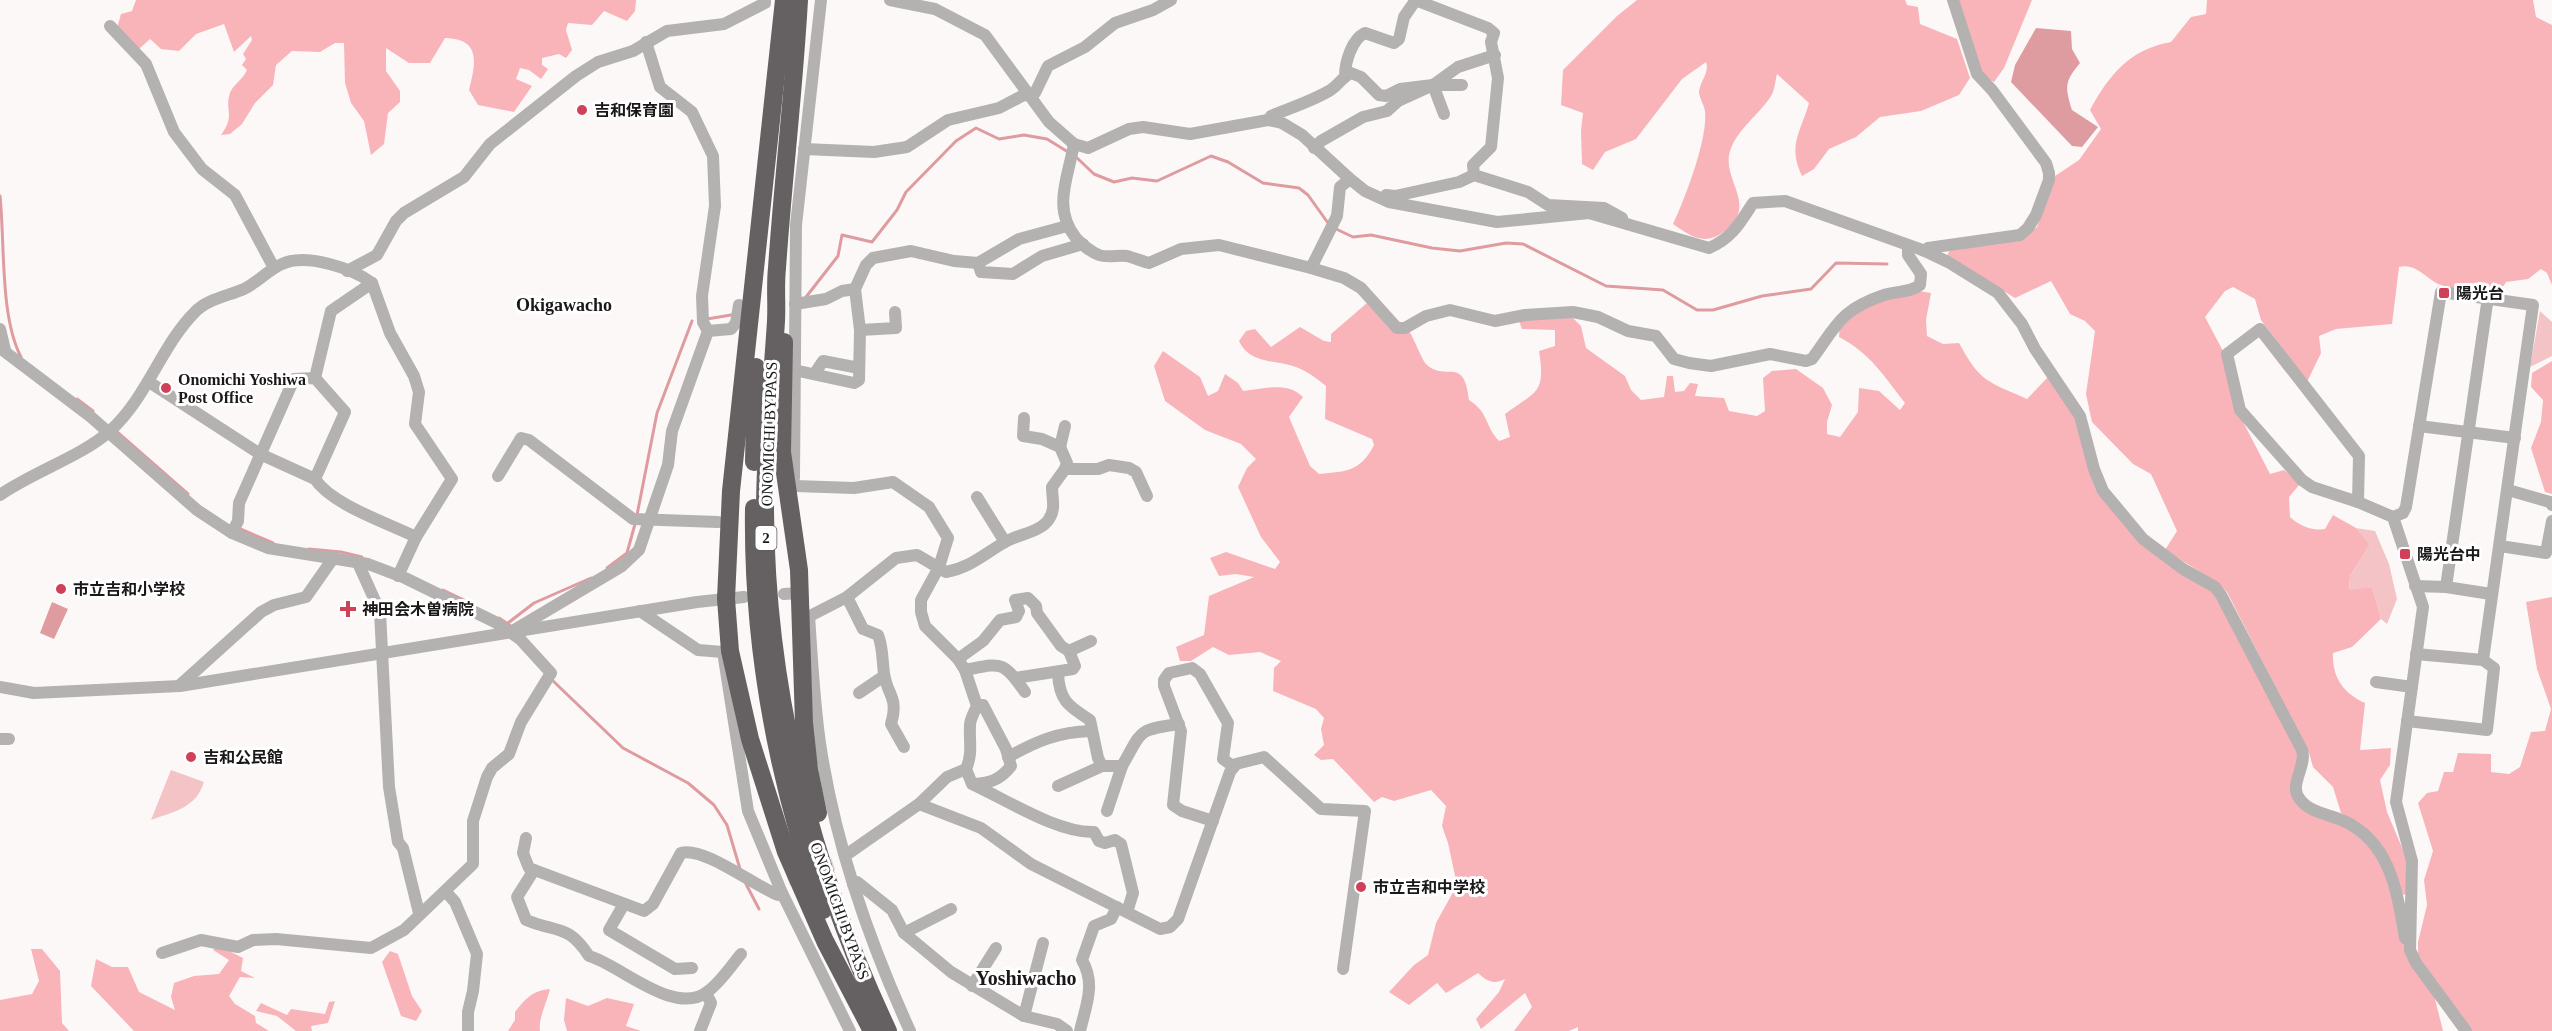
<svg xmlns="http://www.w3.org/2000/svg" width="2552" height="1031" font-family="'Times New Roman','Noto Sans JP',serif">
<rect width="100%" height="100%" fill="#fdf8f8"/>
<g fill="#f3c3c5">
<path d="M2540,311L2552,322V356L2530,367Z"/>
<path d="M2356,528L2375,531L2389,564L2397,599L2387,624L2381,619L2372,587L2349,591L2350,576L2370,544Z"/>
<path d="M171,770L204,782C196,808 175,811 151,820Z"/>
</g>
<g fill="#f8b4b9">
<path d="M136,0H636L635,11L627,21L604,11L592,25L568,23L566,30L572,50L566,58L559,54L542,58V65L548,69L541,79L529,70L520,68L516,79L532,86L514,112L478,105L469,90C476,62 481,39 445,38L430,63H409L386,48V71L400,91V102L388,113L384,144L371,155L364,121L351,103L345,83L344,43H335L320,52L292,51L276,65L273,85L255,103L242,124L230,134L221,135C236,114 224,111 230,93C233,84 242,81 247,70L242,65L246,59L243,54L252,40L251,36L234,52L224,24L196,34L179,51L161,49L150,39L139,49L116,32L121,14L132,11Z"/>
<path d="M1637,0H1905L1907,5L1918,7L1920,24L1957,39L1970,78L1959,95L1921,111L1880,117L1856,137L1829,149L1814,169L1802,176C1787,145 1801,132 1809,103L1777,74C1775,81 1775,90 1771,96C1758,116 1738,128 1730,151C1721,181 1761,206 1722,233C1703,246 1689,235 1673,224C1685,198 1708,139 1705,111C1704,105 1700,99 1699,93C1699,82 1710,73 1706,62L1682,79L1636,139L1605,152L1593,170L1582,164L1581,131L1583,113L1561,105L1563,70L1617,16Z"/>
<path d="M1958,0H2032L2004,68L1994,82L1983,76Z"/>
<path d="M2207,0H2533L2536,17L2552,25V285L2547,273L2541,269L2528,279L2506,282L2499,293C2481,291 2457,292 2441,285C2427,280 2416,262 2399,267L2392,324L2336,329L2319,336L2321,353L2307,382L2261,320L2255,299L2233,287L2225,291L2205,317L2224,353L2239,414L2270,474L2284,470L2300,484L2289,497L2290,517C2300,526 2311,531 2325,529L2333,515L2356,528L2370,544L2350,576L2349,590L2372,587L2381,619L2352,647L2333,653C2332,677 2343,693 2365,703L2360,750L2391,748L2390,765L2380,780L2387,812L2406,857V894L2403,895C2386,847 2386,840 2341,813L2333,787L2313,767L2309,753L2227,592L2218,583L2165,550L2177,531L2151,474L2133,464L2092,422L2086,394L2095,331L2085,321L2070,314L2051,281L2015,298L1947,256L1951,247L2021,238L2037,227L2055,176L2079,160L2101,129L2090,110C2109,75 2130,49 2171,42L2191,17L2206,14Z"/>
<path d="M1919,291L1931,293L1926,320L1927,336L1943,344L1959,343C1980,382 1987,381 2027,399L2048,377L2077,418L2084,439L2127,529L2212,590L2298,751L2294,798L2344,825L2377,852L2408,944L2434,995L2443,1031H1578V1027L1569,1031H1514L1532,1007L1525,993L1481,1029L1476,1019L1499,992L1505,979C1493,985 1487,981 1478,973L1446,993L1437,983L1409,1005L1389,992L1414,965L1428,955L1436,923L1457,885L1448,843L1442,826L1446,806L1431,790L1394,801L1382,797L1374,802L1333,759L1321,760L1314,755L1324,745L1321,729L1324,718L1316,709L1273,691L1274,668L1281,661L1260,652L1229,655L1213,647L1191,661H1180L1176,647L1204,635L1209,596L1254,577L1236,574L1219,576L1210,558L1226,552L1275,569L1280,562L1261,537L1238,487L1247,468L1256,459L1241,444L1205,430L1165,401L1154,366L1163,351L1200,377L1208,396L1218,391L1225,374L1238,383L1243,391C1264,389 1287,381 1303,397L1289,417L1310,466L1319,474C1347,471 1360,472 1374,445L1372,439L1325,419L1326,386C1316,378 1306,370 1293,366C1273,360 1249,363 1239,341L1246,331L1255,329L1271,347L1300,327L1324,341L1331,342V334L1367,303L1394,330L1409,331C1414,338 1422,361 1427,365C1447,382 1464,355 1469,400C1490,414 1483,423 1499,441L1510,437L1505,414C1536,391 1546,394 1539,351L1555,346V330L1522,329L1519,321L1571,316L1581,326L1586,348L1625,376L1631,390L1641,400L1664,397L1667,376H1673L1675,392L1684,391L1690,383L1698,384L1695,396L1724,398L1729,411L1757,416L1765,411L1763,378L1772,371L1796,369L1823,388L1832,405L1827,422V434L1840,437L1858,412L1859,388L1879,391L1900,410L1905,403C1883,375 1871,354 1839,337L1840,323L1871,303Z"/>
<path d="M2552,361V494L2545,492L2531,448L2541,422L2543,400L2531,387L2532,373Z"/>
<path d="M2552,597V1031H2470L2418,959V942L2427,905L2424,880L2433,851L2418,803L2427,793L2438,791L2444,772H2453L2458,753L2491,754V772L2509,774L2520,767L2531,732L2545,731L2551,709L2537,669L2526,602Z"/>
<path d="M217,945L243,958L241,971L255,978L240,977L229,996L235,1004L255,1016L256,1023L269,1031H134L91,986L96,959L112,967H128L139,992L175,1010L171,997L174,983L194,976L219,974L229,960L213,950Z"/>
<path d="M31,949H42L60,971L62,1023L69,1031H0V1000L32,994L39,981Z"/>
<path d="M390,951L398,954L412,996L422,1011L416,1021L401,1016L382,962Z"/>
<path d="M550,989C547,1002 538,1019 540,1031H508L515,1020V1012C525,999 533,990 550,989Z"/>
<path d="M566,998L588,1006L607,998L634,1004L626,1026L641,1031H567L564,1020Z"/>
<path d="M335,1001L328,1023L311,1026L312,1031H296L277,1016L256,1011L261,1003L287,1015L291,1009L325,1014L329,1002Z"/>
</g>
<g fill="#de9ca0">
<path d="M2036,28L2071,31L2072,49L2080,63C2064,82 2065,87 2072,110L2098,127L2082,147L2072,146L2011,82L2015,65Z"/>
<path d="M52,602L68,609L54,639L40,633Z"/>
</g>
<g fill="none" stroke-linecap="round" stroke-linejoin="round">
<g stroke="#de9ca0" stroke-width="3">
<path d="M1075,156L1094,174L1114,182L1132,178L1157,181L1211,156L1228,162L1263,183L1299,188L1308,195L1328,223"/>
<path d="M0,196C5,245 0,317 21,357"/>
<path d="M1334,228L1353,237L1371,235L1432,248L1460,251L1506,243L1523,244L1606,286L1663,290L1697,310H1713L1762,296L1811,289L1836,263L1887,264"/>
<path d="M806,297L838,256L842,235L872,242L897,210L906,192L956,141L976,128L999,139L1024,135L1047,139L1068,152"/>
<path d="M707,319L731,315"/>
<path d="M77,399L93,411"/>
<path d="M116,431L188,494"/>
<path d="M637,515L657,413L692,321"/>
<path d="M238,528L273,543"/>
<path d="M309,549L341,552L362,557"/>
<path d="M607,568L627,553L635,524"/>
<path d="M443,590L466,601"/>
<path d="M499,618L511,626"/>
<path d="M508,623L534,603L591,578"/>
<path d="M551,679L623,748L688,783L714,805L727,825L740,869"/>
<path d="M746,884L759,909"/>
</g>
<path stroke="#dbd6d6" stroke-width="12" stroke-dasharray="12 6" stroke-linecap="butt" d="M788,880L839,862"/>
<g stroke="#b4b1b1" stroke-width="12">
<path d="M890,0L935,9L985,35L1049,122L1074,144L1088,148L1129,129L1143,127L1190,134L1268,120L1282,123L1302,135L1350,179L1365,191L1389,202L1497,222L1589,213L1709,248C1732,238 1740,223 1753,203L1785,201L1925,251L1948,262L1998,293L2022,324L2035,349L2080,416L2094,469L2103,491L2143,539L2183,569L2215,587L2221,595L2302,750C2307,766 2289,784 2299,798C2309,813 2329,814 2344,821C2391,843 2397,892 2405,938L2409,941"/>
<path d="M1415,0L1488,28L1494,33L1491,42L1498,78L1491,147L1473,165L1474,175L1528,192L1548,205L1604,208L1622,218"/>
<path d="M110,26L146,64L174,132L202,169L235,195L274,268"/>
<path d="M1345,76C1345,62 1352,39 1365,33L1394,43L1399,39L1404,17L1415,1"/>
<path d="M1433,85L1444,114"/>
<path d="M1268,120L1271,116C1290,108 1312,101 1329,91C1338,86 1342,77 1351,73L1361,77L1379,95L1386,96L1400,89L1433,85L1458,67L1495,55"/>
<path d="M1074,144C1068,178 1052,208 1076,238C1081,244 1091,252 1099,255C1107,258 1118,255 1127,256C1134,258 1142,261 1149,263L1181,249L1219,245L1311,268L1344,278L1361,288L1397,328H1405L1426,316L1450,310L1495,321L1525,315L1573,312L1598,317L1628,331L1656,336L1674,359L1689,363L1711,366L1770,354L1806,361L1812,359C1837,325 1840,310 1884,295C1896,291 1910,293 1920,285L1921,274L1908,255V246"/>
<path d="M1314,148L1321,141L1363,117L1387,111L1398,101L1433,85H1462"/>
<path d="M804,149L874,152L907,147L948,120L999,108L1022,96L1035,93L1048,66L1085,47L1115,23L1153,10L1171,0"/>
<path d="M1387,198L1386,195L1395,196L1459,182L1474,175"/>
<path d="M1925,251L1928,248L2020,235L2028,228L2036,215L2049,180V173L2046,163L1992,90L1977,74L1953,0"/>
<path d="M978,263L981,272L1013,274L1042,256L1083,244"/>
<path d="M1311,268L1337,216L1340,187L1350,179"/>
<path d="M347,271L377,255L396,221L404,213L464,177L490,144L576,76L598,62L633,51L667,31L724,24L765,3V0"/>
<path d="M795,304L826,299L842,291L855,289L866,265L873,258L911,251L954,261L978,263L1019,239L1067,226"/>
<path d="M0,329L5,350"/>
<path d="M2260,329L2359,456L2358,502L2312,487L2302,480L2240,410L2227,354Z"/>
<path d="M860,330L896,328L895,312"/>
<path d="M708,331L731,329L736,323L739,305"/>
<path d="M0,348L91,417L197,510L232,533L268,548L368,564L405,578L495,622L520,639L551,673L521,722L509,754L492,768L487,777L473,821V864L404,930L371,948L276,939L253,940L238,947L201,940L162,953"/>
<path d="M794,370L854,383L859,380L860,330L855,289"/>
<path d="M815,373L823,361L859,368"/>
<path d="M315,378L331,311L372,283"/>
<path d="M149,382L260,454L315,479C332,505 388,523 416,537"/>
<path d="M1024,418L1023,436L1042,439L1060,447L1067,463L1065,469"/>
<path d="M2419,426L2515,438"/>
<path d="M1060,447L1065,426"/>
<path d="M498,476L521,438L529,440L633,519L718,522"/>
<path d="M794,478L796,225L821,0"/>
<path d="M795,486L854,488L893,482L929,507L948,538L939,567L921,600V612L925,626L958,659L965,670L977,706C975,711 970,719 970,725C969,741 973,753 966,769L972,784C1007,800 1057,833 1094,832L1099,841L1105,843L1115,840L1121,844L1133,893L1127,912"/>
<path d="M2508,490L2550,502L2552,505"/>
<path d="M0,495C33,472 82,456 110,431C148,396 161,346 195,312C207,299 228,296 244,289C258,282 268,270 282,264C306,253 352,268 372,283L390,333L414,376L419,392L415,424L452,479L416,537L398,576"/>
<path d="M977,497L1005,542"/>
<path d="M2358,502L2393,517L2423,607L2396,802L2412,861L2410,950L2416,963L2466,1031"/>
<path d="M2393,517L2403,513L2406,507L2441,292L2533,305L2483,660"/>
<path d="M232,533L238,521L239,503L294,379L315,378L345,412L315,479"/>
<path d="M2500,546L2546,553L2552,521"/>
<path d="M358,563L380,612L389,787L398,842L403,848L419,913"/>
<path d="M2415,586L2446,587L2491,594"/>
<path d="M2446,587L2488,297"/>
<path d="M784,594L800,593"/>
<path d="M847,597L863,629L878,635C883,647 882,659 884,673C887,696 899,696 891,724L904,747"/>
<path d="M640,611L698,650L723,652L748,811L782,893L850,1031"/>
<path d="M809,616C812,658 814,701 820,743C835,844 868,939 910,1031"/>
<path d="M802,620L847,597L896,558L917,555L946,572C973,567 987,551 1009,540C1021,534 1042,531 1049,519C1056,509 1052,498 1052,487L1065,469H1098L1109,465L1129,468L1136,472L1147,496"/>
<path d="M516,629L622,566L639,550L668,465L672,431L708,331L703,322L702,296L715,206L713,156L692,112L660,87L646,42"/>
<path d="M958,659L983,641L1000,620L1016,617L1019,611L1015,600L1028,598L1036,606L1037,613L1061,646L1069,651"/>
<path d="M965,670C1002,663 1002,660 1025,692"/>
<path d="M1058,673C1059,700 1068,706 1090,720L1098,758L1102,766H1122C1143,730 1136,730 1179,724"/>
<path d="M1015,678L1073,669L1075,666L1069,651L1091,641"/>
<path d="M2376,682L2412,687"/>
<path d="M180,685L261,612L274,605L306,597L334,557"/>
<path d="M0,687L34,693L180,686L697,602L744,597"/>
<path d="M859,693L884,676"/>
<path d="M2407,721L2487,730L2494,668L2483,660L2416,654"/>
<path d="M0,739H9"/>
<path d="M1008,757C1037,741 1058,732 1091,731"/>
<path d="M974,784C990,783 1000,780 1011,766L1006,749L983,705L977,706"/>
<path d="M1058,786L1102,766"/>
<path d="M919,804L981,828L1031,864L1160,929L1170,927L1178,919L1230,772L1236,764L1264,757L1321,809L1365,811L1343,969"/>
<path d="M1107,811L1122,766"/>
<path d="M1213,821L1182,811L1173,805L1181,731L1164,686V680L1169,673L1192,668L1200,674L1228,723L1223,759L1234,767"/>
<path d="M526,838L523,853L529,868L644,911L653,904L681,853C703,846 753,885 778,895L782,893"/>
<path d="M846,855L919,804L947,777L966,769"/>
<path d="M534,870L517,897L526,920C558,933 568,924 589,956C619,964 674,1017 707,992C720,983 731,966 741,954"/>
<path d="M853,884L857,882L892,910L904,933L951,972L1024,1016L1057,1024L1067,1031"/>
<path d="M446,892L455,902L477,954L473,991L468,1012V1031"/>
<path d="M624,904L609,930L675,969L692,968"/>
<path d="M904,933L951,909"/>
<path d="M972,986L996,948"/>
<path d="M1024,1016L1043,943"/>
<path d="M700,1031L711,1003L706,993"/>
<path d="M1080,1031C1086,1005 1096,984 1082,960L1094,926L1111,919L1117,907"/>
</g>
<g stroke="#656061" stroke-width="18">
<path d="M784,0L731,491L726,599L730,651L750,739L786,852L825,941L872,1031"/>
<path d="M799,0C794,90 783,179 777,268C775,286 777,304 776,321C772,385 765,447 765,511C766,691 811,868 888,1031"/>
<path d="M784,342L782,452L799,570L804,723L809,769L818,813"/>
<path d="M754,462L756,367"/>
<path d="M754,508C752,646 777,780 823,910"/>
</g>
</g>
<g fill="#d04059" stroke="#fff" stroke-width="2">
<circle cx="582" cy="110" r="6"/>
<rect x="2438" y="287" width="12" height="12" rx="3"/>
<circle cx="166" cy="388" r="6"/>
<rect x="2399" y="548" width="12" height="12" rx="3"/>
<circle cx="61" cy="589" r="6"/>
<path d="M345 600h6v6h6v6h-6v6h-6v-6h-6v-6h6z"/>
<circle cx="191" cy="757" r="6"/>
<circle cx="1361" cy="887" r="6"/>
</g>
<g text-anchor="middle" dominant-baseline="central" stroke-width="6" stroke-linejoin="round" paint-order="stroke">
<rect fill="#fff" stroke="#5f5d5d" stroke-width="1.5" x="755.5" y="526" width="21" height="24" rx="4.5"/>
<g font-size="15" font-weight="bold" fill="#1a1818">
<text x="766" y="538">2</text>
</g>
<g font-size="16" font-weight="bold" fill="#1a1818" stroke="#fff" text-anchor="start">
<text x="594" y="110">吉和保育園</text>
<text x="2456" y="293">陽光台</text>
<text x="178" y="379">Onomichi Yoshiwa<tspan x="178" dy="18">Post Office</tspan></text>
<text x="2417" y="554">陽光台中</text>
<text x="73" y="589">市立吉和小学校</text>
<text x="362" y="609">神田会木曽病院</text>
<text x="203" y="757">吉和公民館</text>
<text x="1373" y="887">市立吉和中学校</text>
</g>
<g font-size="16" fill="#1a1818" stroke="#fff">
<text transform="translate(769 434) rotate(-88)">ONOMICHI BYPASS</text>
<text transform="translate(840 911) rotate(70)">ONOMICHI BYPASS</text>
</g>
<g font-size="18" font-weight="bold" fill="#1a1818" stroke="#fff">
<text x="564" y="305">Okigawacho</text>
</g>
<g font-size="20" font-weight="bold" fill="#1a1818" stroke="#fff">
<text x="1026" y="978">Yoshiwacho</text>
</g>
</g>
</svg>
